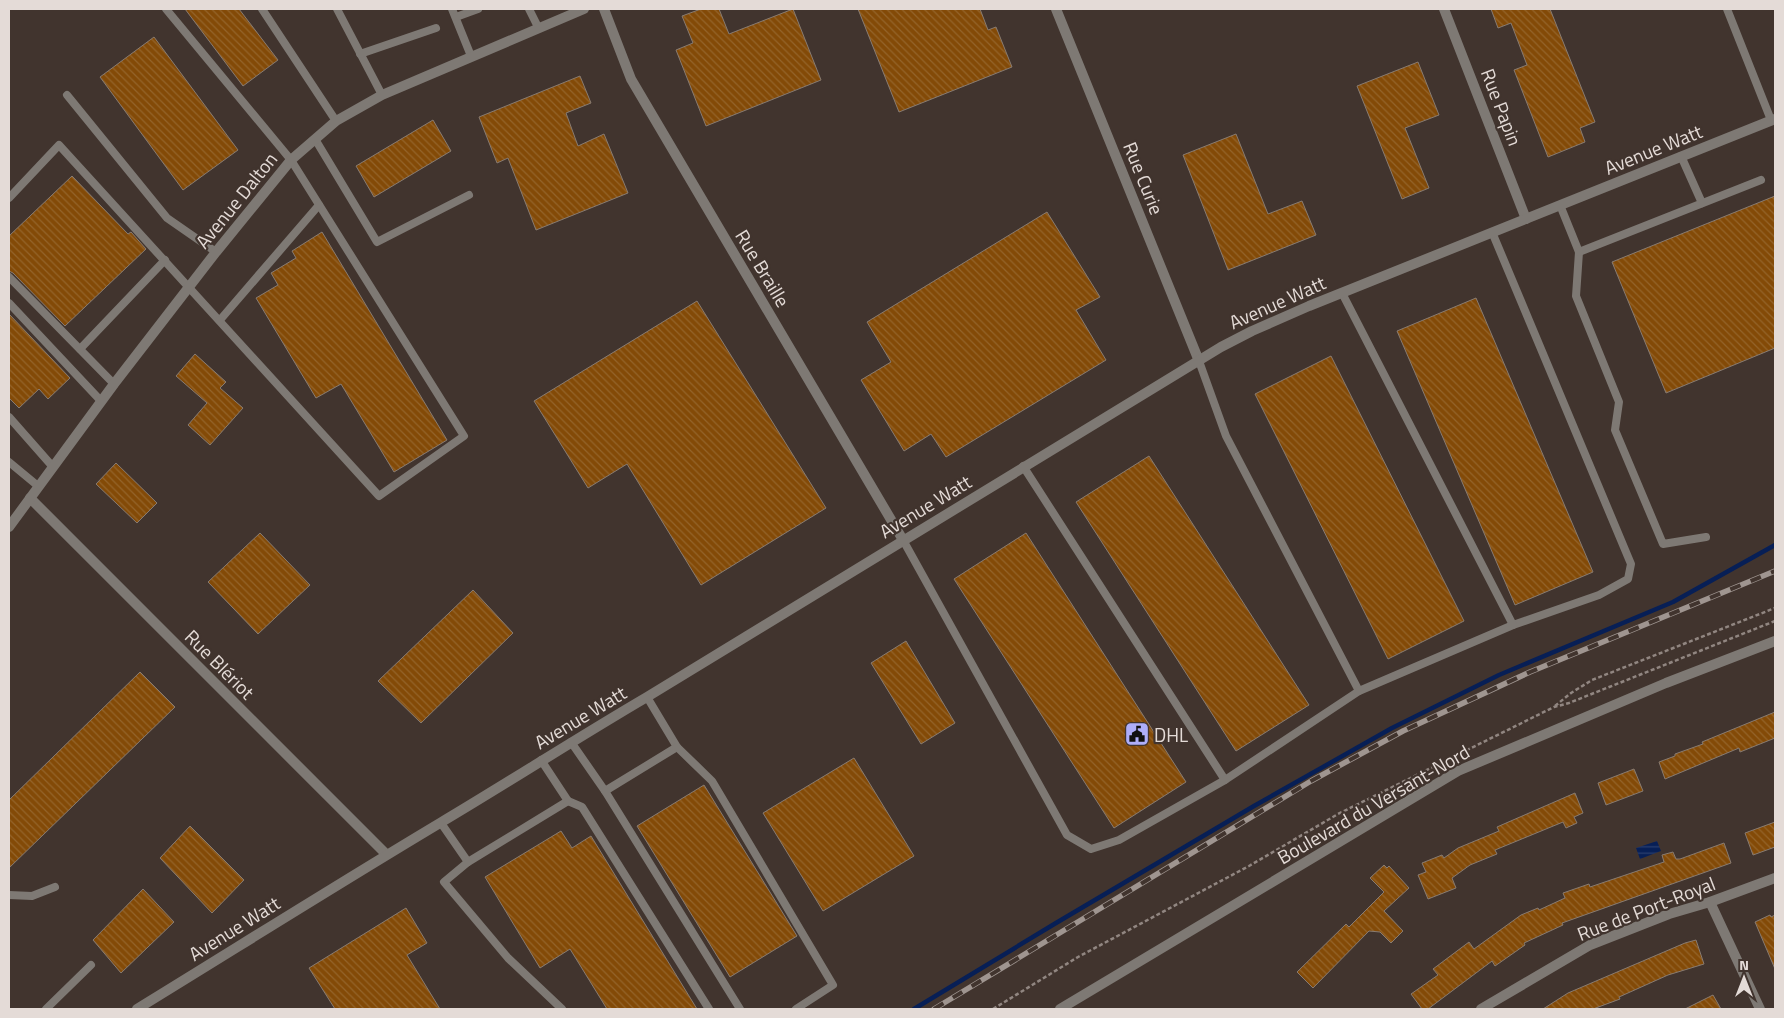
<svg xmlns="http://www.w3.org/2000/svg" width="1784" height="1018" font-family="'Titillium Web',sans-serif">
<defs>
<pattern id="water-rules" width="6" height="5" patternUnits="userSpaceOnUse" patternTransform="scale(1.25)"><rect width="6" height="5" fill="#071f56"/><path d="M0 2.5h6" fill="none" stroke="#2b3f6e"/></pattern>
<pattern id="building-back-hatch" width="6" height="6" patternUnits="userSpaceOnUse" patternTransform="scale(1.25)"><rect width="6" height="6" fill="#834a07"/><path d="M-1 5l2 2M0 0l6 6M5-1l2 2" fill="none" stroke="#94642a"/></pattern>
</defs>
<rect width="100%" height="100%" fill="#41342e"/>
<path fill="url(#water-rules)" d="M1657,841L1661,851L1640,859L1636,848Z"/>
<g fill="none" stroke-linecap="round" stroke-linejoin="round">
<path stroke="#071f56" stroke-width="4.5" d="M914,1009L1056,923L1254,806L1392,728L1499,675L1673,602L1775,545"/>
</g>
<g fill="url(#building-back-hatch)" stroke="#887b71">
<path d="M185,9H239L278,60L243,86Z"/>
<path d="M701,9H719L729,34L793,9L821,80L706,126L676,50L693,43L682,16Z"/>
<path d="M858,9H980L988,30L996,27L1012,67L899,112Z"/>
<path d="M1491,9H1550L1595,122L1580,128L1585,142L1548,157L1514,70L1527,65L1511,23L1498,28Z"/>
<path d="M154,37L238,150L183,190L100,77Z"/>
<path d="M1418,62L1439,115L1405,128L1429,188L1402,199L1357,86Z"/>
<path d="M580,76L591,103L566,113L578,146L604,134L628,193L536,230L508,158L497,163L479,117Z"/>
<path d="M433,120L451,151L374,197L356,166Z"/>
<path d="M1236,134L1268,214L1302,201L1316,235L1228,270L1183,155Z"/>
<path d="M72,176L128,234L131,232L146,249L65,326L13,273L9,271V236Z"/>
<path d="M1775,196V348L1666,393L1612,262Z"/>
<path d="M1047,212L1100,297L1076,310L1106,360L946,457L931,434L904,451L861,380L891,362L867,322Z"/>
<path d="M322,232L447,440L394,472L341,384L316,398L256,298L278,285L271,273L296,258L292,251Z"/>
<path d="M1476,298L1593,572L1515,605L1397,331Z"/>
<path d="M697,301L826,508L701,585L627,464L588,488L534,401Z"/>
<path d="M9,314L70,378L48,399L39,389L19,408L9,398Z"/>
<path d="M195,354L226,382L220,388L243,408L210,445L188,425L207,403L176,376Z"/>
<path d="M1331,356L1464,621L1388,659L1255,394Z"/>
<path d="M1149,456L1309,705L1236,751L1076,502Z"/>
<path d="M116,463L157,503L137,523L96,484Z"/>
<path d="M260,533L310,585L258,634L208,582Z"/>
<path d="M1026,533L1186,782L1114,828L954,579Z"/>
<path d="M473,590L513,633L421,723L378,681Z"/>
<path d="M906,641L955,723L921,744L871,663Z"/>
<path d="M140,672L175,707L9,868V800Z"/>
<path d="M1775,712V738L1740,752L1739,748L1665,779L1659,762L1675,756V754L1703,744L1702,742Z"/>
<path d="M854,758L914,856L823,911L763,813Z"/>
<path d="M1634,769L1643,791L1606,805L1598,783Z"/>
<path d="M704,785L797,936L730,977L637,826Z"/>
<path d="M1575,793L1583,813L1574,817L1577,823L1566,828L1563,822L1495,850L1497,854L1470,865L1452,878L1456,888L1428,899L1418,875L1426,872L1422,863L1442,855L1444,858L1458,848L1499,831L1497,827Z"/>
<path d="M1775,822V847L1753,855L1745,833Z"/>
<path d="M190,826L244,880L212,913L160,858Z"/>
<path d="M561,831L572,848L591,836L697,1009H607L570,949L540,968L485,877Z"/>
<path d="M1724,843L1731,863L1562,923L1563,925L1524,943L1525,945L1495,966L1492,961L1428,1009H1422L1411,994L1438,975L1433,969L1469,942L1474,949L1521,915L1538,908L1539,910L1565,898L1563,893L1589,884L1590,887L1664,862L1662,855L1673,852L1676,859H1680Z"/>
<path d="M1384,865L1387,868L1389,866L1409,888L1384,911L1403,931L1391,943L1380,932L1369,931L1313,988L1297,972L1346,924L1349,927L1384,892L1370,878Z"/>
<path d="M143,889L174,922L121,973L93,940Z"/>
<path d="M406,908L427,943L407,955L440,1009H335L309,968Z"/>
<path d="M1770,915L1771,917L1775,915V969L1755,922Z"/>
<path d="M1696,940L1704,964L1668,975L1619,997L1620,999L1593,1009H1543L1568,993L1685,943Z"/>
<path d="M1713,995L1721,1009H1685Z"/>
</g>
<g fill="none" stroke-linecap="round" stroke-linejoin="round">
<g stroke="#918681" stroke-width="2.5" stroke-dasharray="4 2.5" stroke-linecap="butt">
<path d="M1555,706L1571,693L1592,680L1775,608"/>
<path d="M993,1009L1078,957L1249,866L1338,814L1554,707L1569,703L1775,621"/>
</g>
<g stroke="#7e7974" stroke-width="8">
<path d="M262,9L336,121"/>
<path d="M337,9L382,95"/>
<path d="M452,9L471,56"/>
<path d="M529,9L538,27"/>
<path d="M1727,9L1771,120"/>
<path d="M456,17L478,9"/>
<path d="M360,54L436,28"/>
<path d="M67,95L167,218L216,252"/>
<path d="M315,139L377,242L469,195"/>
<path d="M1681,156L1702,203"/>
<path d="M9,198L59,145L379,496L464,436L291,160L166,9"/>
<path d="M1560,205L1579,252L1576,296L1619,402L1615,430L1663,544L1706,537"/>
<path d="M1579,252L1761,180"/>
<path d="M9,277L114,384"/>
<path d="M1342,293L1513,625L1599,595L1628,579L1631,564L1492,232"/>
<path d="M9,303L101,401"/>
<path d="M220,320L319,205"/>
<path d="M80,349L165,260"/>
<path d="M1199,361L1226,436L1359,691"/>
<path d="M9,417L53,467"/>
<path d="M9,462L38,486"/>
<path d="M1023,466L1225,780"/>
<path d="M903,540L1067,835L1091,849L1119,840L1225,780L1359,691L1513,625"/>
<path d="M571,742L605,791L677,747L647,697"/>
<path d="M677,747L712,781L833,985L796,1009"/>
<path d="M605,791L740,1009"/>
<path d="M568,801L582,807L709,1009"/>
<path d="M441,823L468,862L568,801L541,760"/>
<path d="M468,862L444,882L508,958L562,1009"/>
<path d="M9,895L32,896L55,887"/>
<path d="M46,1009L91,965"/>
</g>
<g stroke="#7e7974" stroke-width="10">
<path d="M604,9L631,79L903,540"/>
<path d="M1056,9L1199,361"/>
<path d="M1444,9L1526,219"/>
<path d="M30,498L386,854"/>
<path d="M9,527L114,384L216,252L291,160L336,121L382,95L584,9"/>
<path d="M1710,902L1760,1009"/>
<path d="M1481,1009L1590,945L1669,914L1710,902L1775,878"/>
</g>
<g stroke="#7e7974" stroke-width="10">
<path d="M137,1009C238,947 338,884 440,823C509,782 577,738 647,697L1221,347L1252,331L1309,306L1775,119"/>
<path d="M1060,1009L1458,771L1666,683L1775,641"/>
</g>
<defs>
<path id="rail" d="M934,1009L1311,781L1403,731L1530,672L1775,571"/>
</defs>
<use href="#rail" stroke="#9f9590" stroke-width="5.5"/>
<use href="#rail" stroke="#41342e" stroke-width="4" stroke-dasharray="11" stroke-linecap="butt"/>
</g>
<defs>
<symbol id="civic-square" viewBox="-11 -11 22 22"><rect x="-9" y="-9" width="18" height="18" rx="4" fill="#aeaefa" stroke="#41342e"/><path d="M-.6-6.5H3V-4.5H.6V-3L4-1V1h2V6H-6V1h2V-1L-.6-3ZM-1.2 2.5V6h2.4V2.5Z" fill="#111"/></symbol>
</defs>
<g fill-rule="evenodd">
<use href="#civic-square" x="1123" y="720" width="28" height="28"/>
</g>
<g text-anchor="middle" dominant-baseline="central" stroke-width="4.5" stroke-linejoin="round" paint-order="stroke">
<g font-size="19" fill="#e4dbd7" stroke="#41342e">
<text transform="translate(1502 107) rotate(69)">Rue Papin</text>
<text transform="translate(1653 149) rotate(-22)">Avenue Watt</text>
<text transform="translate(1144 178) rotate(68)">Rue Curie</text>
<text transform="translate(236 200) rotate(-51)">Avenue Dalton</text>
<text transform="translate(763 268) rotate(59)">Rue Braille</text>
<text transform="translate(1277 302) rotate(-24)">Avenue Watt</text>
<text transform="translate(925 506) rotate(-31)">Avenue Watt</text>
<text transform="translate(220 664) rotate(45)">Rue Blériot</text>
<text transform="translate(580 717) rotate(-31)">Avenue Watt</text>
<text transform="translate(1373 804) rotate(-30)">Boulevard du Versant-Nord</text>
<text transform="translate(1646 908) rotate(-21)">Rue de Port-Royal</text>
<text transform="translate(234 928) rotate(-32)">Avenue Watt</text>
</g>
<g font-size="19" fill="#e4dbd7" stroke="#41342e" text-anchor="start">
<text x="1154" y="734">DHL</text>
</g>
</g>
<rect width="1784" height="1018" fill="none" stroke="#e4dbd7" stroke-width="20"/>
<g transform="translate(1744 978)" stroke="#41342e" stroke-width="4" paint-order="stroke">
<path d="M0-4L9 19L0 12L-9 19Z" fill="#e4dbd7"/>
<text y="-8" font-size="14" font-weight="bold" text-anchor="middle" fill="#e4dbd7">N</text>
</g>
</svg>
